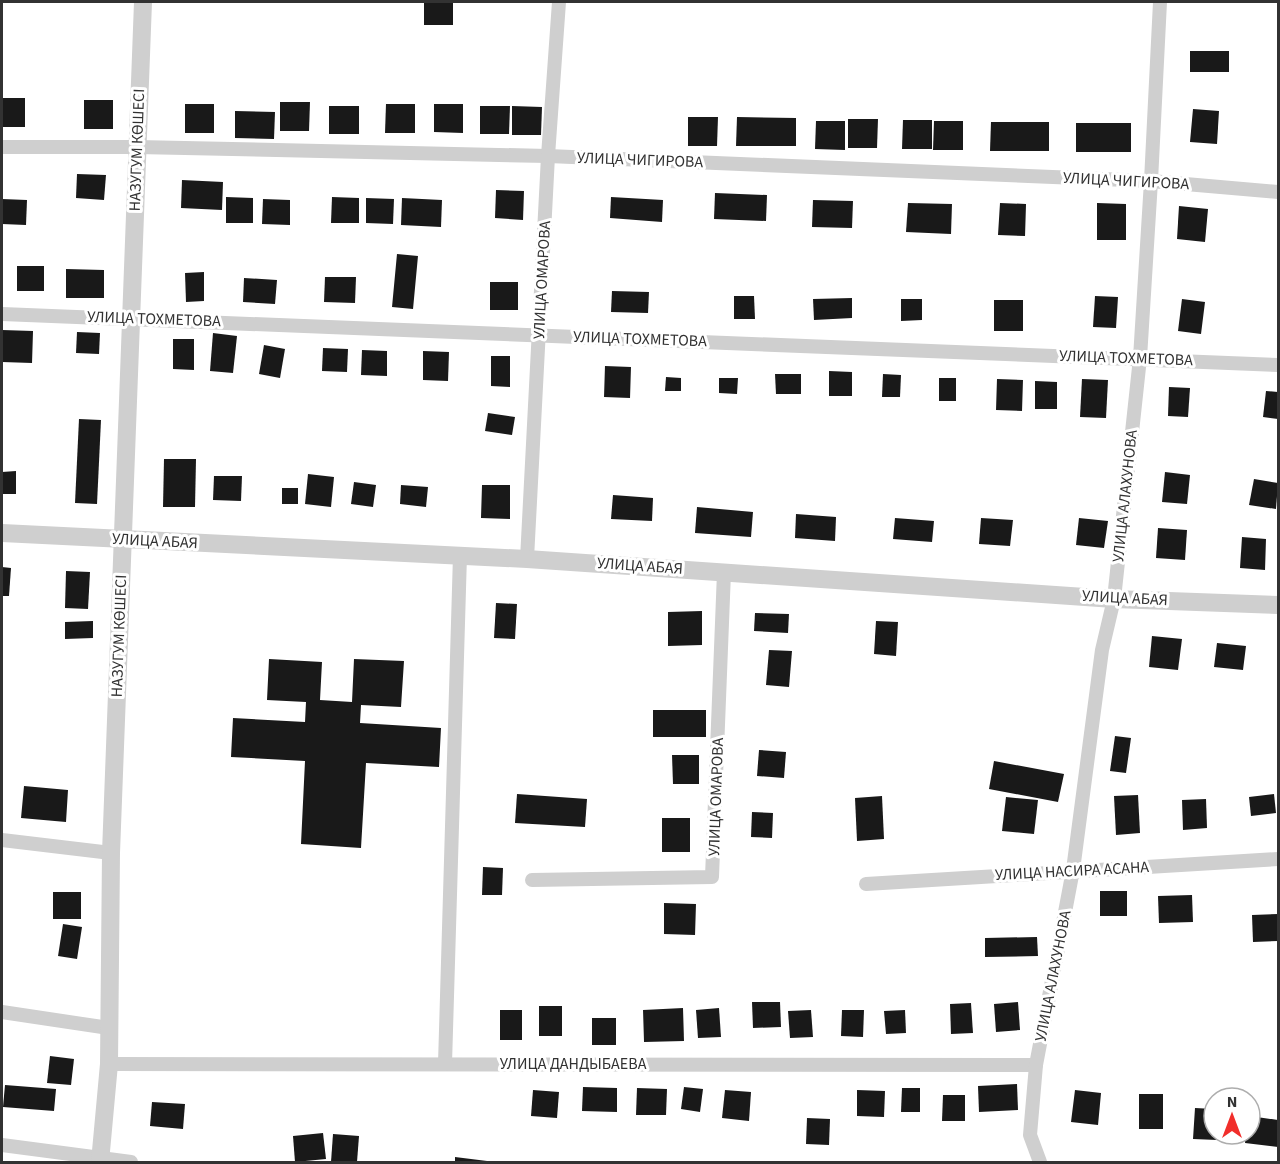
<svg xmlns="http://www.w3.org/2000/svg" width="1280" height="1164" font-family="'Source Sans 3',sans-serif">
<rect width="100%" height="100%" fill="#fff"/>
<g fill="#191919">
<rect x="424" y="2" width="29" height="23"/>
<rect x="1190" y="51" width="39" height="21"/>
<rect x="2" y="98" width="23" height="29"/>
<rect x="84" y="100" width="29" height="29"/>
<path d="M280,102H310L309,131H280Z"/>
<rect x="185" y="104" width="29" height="29"/>
<path d="M386,104H415V133H385Z"/>
<path d="M434,104H463V133L434,132Z"/>
<rect x="329" y="106" width="30" height="28"/>
<path d="M480,106H510L509,134H480Z"/>
<path d="M512,106L542,107L541,135H512Z"/>
<path d="M1193,109L1219,111L1217,144L1190,142Z"/>
<path d="M235,111L275,112L274,139L235,138Z"/>
<path d="M688,117H718L717,146H688Z"/>
<path d="M737,117L796,118V146H736Z"/>
<path d="M848,119H878L877,148H848Z"/>
<path d="M903,120H932V149H902Z"/>
<path d="M816,121H845V150L815,149Z"/>
<path d="M934,121H963V150H933Z"/>
<path d="M991,122H1049V151H990Z"/>
<rect x="1076" y="123" width="55" height="29"/>
<path d="M77,174L106,175L104,200L76,198Z"/>
<path d="M182,180L223,182L222,210L181,208Z"/>
<path d="M496,190L524,191L523,220L495,218Z"/>
<path d="M715,193L767,195L766,221L714,219Z"/>
<path d="M226,197L253,198V223H226Z"/>
<path d="M332,197L359,198V223H331Z"/>
<path d="M611,197L663,200L662,222L610,218Z"/>
<path d="M366,198L394,199L393,224L366,223Z"/>
<path d="M402,198L442,200L441,227L401,225Z"/>
<path d="M2,199L27,200L26,225L2,224Z"/>
<path d="M263,199L290,200V225L262,224Z"/>
<path d="M813,200L853,201L852,228L812,227Z"/>
<path d="M908,203L952,204L951,234L906,232Z"/>
<path d="M1000,203L1026,204L1025,236L998,235Z"/>
<path d="M1097,203L1126,204V240H1097Z"/>
<path d="M1179,206L1208,209L1205,242L1177,239Z"/>
<path d="M397,254L418,256L413,309L392,307Z"/>
<rect x="17" y="266" width="27" height="25"/>
<path d="M66,269L104,270V298H66Z"/>
<path d="M204,272V301L186,302L185,273Z"/>
<path d="M325,277H356L355,303L324,302Z"/>
<path d="M244,278L277,280L275,304L243,302Z"/>
<rect x="490" y="282" width="28" height="28"/>
<path d="M612,291L649,292L648,313L611,312Z"/>
<path d="M734,296H754L755,319H734Z"/>
<path d="M1095,296L1118,297L1116,328L1093,327Z"/>
<path d="M852,298V318L814,320L813,299Z"/>
<path d="M901,299H922V320L901,321Z"/>
<path d="M1182,299L1205,302L1201,334L1178,331Z"/>
<rect x="994" y="300" width="29" height="31"/>
<path d="M2,330L33,331L32,363L2,362Z"/>
<path d="M77,332L100,333L99,354L76,353Z"/>
<path d="M213,333L237,336L233,373L210,371Z"/>
<path d="M173,339H194V370L173,369Z"/>
<path d="M264,345L285,349L280,378L259,374Z"/>
<path d="M323,348L348,349L347,372L322,371Z"/>
<path d="M362,350L387,351V376L361,375Z"/>
<path d="M423,351L449,352L448,381L423,380Z"/>
<path d="M491,356H510V387L491,386Z"/>
<path d="M605,366L631,367L630,398L604,397Z"/>
<path d="M829,371L852,372V396H829Z"/>
<path d="M775,374H801V394H776Z"/>
<path d="M883,374L901,375L900,397H882Z"/>
<path d="M666,377L681,378V391H665Z"/>
<path d="M719,378H738L737,394L719,393Z"/>
<rect x="939" y="378" width="17" height="23"/>
<path d="M997,379L1023,380L1022,411L996,410Z"/>
<path d="M1082,379L1108,380L1106,418L1080,417Z"/>
<path d="M1035,381L1057,382V409H1035Z"/>
<path d="M1169,387L1190,388L1188,417L1168,416Z"/>
<path d="M1266,391L1278,392V419L1263,417Z"/>
<path d="M488,413L515,417L512,435L485,431Z"/>
<path d="M79,419L101,420L97,504L75,503Z"/>
<path d="M164,459H196L195,507H163Z"/>
<path d="M16,471V494H2V472Z"/>
<path d="M1165,472L1190,475L1187,504L1162,502Z"/>
<path d="M308,474L334,477L331,507L305,504Z"/>
<path d="M214,476H242L241,501L213,500Z"/>
<path d="M1254,479L1278,483L1276,509L1249,505Z"/>
<path d="M354,482L376,485L373,507L351,504Z"/>
<path d="M401,485L428,487L426,507L400,504Z"/>
<path d="M482,485H510V519L481,518Z"/>
<rect x="282" y="488" width="16" height="16"/>
<path d="M613,495L653,498L652,521L611,519Z"/>
<path d="M697,507L753,512L751,537L695,533Z"/>
<path d="M796,514L836,517L835,541L795,538Z"/>
<path d="M895,518L934,521L932,542L893,539Z"/>
<path d="M981,518L1013,520L1010,546L979,544Z"/>
<path d="M1079,518L1108,521L1104,548L1076,545Z"/>
<path d="M1158,528L1187,530L1185,560L1156,558Z"/>
<path d="M1242,537L1266,539L1265,570L1240,568Z"/>
<path d="M2,567L11,568L9,596H2Z"/>
<path d="M66,571L90,572L88,609L65,608Z"/>
<path d="M496,603L517,604L515,639L494,638Z"/>
<path d="M702,611V645L668,646V612Z"/>
<path d="M755,613L789,614L788,633L754,631Z"/>
<path d="M93,621V638L65,639V622Z"/>
<path d="M876,621L898,622L896,656L874,654Z"/>
<path d="M1152,636L1182,639L1178,670L1149,667Z"/>
<path d="M1217,643L1246,646L1243,670L1214,667Z"/>
<path d="M769,650L792,651L789,687L766,685Z"/>
<path d="M269,659L322,662L320,700L352,702L354,659L404,661L401,707L361,705L360,723L441,728L439,767L366,763L361,848L301,844L305,761L231,757L233,718L305,722L306,702L267,700Z"/>
<rect x="653" y="710" width="53" height="27"/>
<path d="M1115,736L1131,738L1126,773L1110,771Z"/>
<path d="M759,750L786,752L784,778L757,776Z"/>
<path d="M672,755H699V784H673Z"/>
<path d="M994,761L1064,774L1058,802L989,789Z"/>
<path d="M24,786L68,790L66,822L21,818Z"/>
<path d="M517,794L587,799L585,827L515,823Z"/>
<path d="M1274,794L1276,813L1251,816L1249,797Z"/>
<path d="M1138,795L1140,833L1116,835L1114,796Z"/>
<path d="M882,796L884,839L857,841L855,798Z"/>
<path d="M1006,797L1038,800L1034,834L1002,831Z"/>
<path d="M1206,799L1207,828L1183,830L1182,800Z"/>
<path d="M752,812L773,813L772,838L751,837Z"/>
<rect x="662" y="818" width="28" height="34"/>
<path d="M483,867L503,868L502,895H482Z"/>
<rect x="1100" y="891" width="27" height="25"/>
<rect x="53" y="892" width="28" height="27"/>
<path d="M1192,895L1193,922L1159,923L1158,896Z"/>
<path d="M664,903L696,904L695,935L664,934Z"/>
<path d="M1278,914V941L1253,942L1252,915Z"/>
<path d="M63,924L82,927L77,959L58,956Z"/>
<path d="M1037,937L1038,956L985,957V938Z"/>
<path d="M752,1002H780L781,1027L753,1028Z"/>
<path d="M1018,1002L1020,1030L996,1032L994,1004Z"/>
<path d="M971,1003L973,1033L951,1034L950,1004Z"/>
<rect x="539" y="1006" width="23" height="30"/>
<path d="M683,1008L684,1041L644,1042L643,1010Z"/>
<path d="M719,1008L721,1037L698,1038L696,1010Z"/>
<rect x="500" y="1010" width="22" height="30"/>
<path d="M811,1010L813,1037L790,1038L788,1011Z"/>
<path d="M842,1010H864L863,1037L841,1036Z"/>
<path d="M905,1010L906,1033L886,1034L884,1011Z"/>
<rect x="592" y="1018" width="24" height="27"/>
<path d="M50,1056L74,1059L71,1085L47,1083Z"/>
<path d="M1017,1084L1018,1110L979,1112L978,1086Z"/>
<path d="M5,1085L56,1089L54,1111L3,1107Z"/>
<path d="M583,1087L617,1088V1112L582,1111Z"/>
<path d="M684,1087L703,1089L700,1112L681,1109Z"/>
<path d="M637,1088L667,1089L666,1115H636Z"/>
<path d="M902,1088H920V1112H901Z"/>
<path d="M533,1090L559,1092L557,1118L531,1116Z"/>
<path d="M725,1090L751,1092L749,1121L722,1118Z"/>
<path d="M857,1090L885,1091L884,1117L857,1116Z"/>
<path d="M1075,1090L1101,1093L1098,1125L1071,1122Z"/>
<rect x="1139" y="1094" width="24" height="35"/>
<path d="M943,1095H965V1121H942Z"/>
<path d="M152,1102L185,1104L183,1129L150,1126Z"/>
<path d="M1195,1108L1214,1109V1134H1217V1140L1193,1139Z"/>
<path d="M1250,1116L1278,1120V1147L1245,1143L1246,1134H1250Z"/>
<path d="M807,1118L830,1119L829,1145L806,1144Z"/>
<path d="M323,1133L326,1159L295,1162L293,1136Z"/>
<path d="M333,1134L359,1136L357,1162H331Z"/>
<path d="M455,1157L487,1161V1162H455Z"/>
</g>
<g fill="none" stroke-linecap="round" stroke-linejoin="round">
<g stroke="#cfcfcf" stroke-width="14">
<path d="M2,147H137L548,156L1151,181L1278,192"/>
<path d="M2,314L1278,365"/>
<path d="M527,559L548,156L559,2"/>
<path d="M2,840L111,853"/>
<path d="M532,880L712,877L724,572"/>
<path d="M866,884L1278,859"/>
<path d="M2,1012L109,1028"/>
<path d="M109,1064L1036,1065"/>
<path d="M445,1064L460,555"/>
<path d="M2,1145L131,1162"/>
<path d="M1040,1162L1030,1135L1036,1065L1073,870L1102,650L1114,599L1140,358L1151,181L1160,2"/>
</g>
<g stroke="#cfcfcf" stroke-width="18">
<path d="M2,533L527,559L1114,599L1278,605"/>
<path d="M100,1162L109,1064L111,853L143,2"/>
</g>
</g>
<g text-anchor="middle" dominant-baseline="central" stroke-width="6" stroke-linejoin="round" paint-order="stroke">
<g font-size="16" fill="#323232" stroke="#fff">
<text transform="translate(137 150) rotate(-88)">НАЗУГУМ КӨШЕСІ</text>
<text transform="translate(640 160) rotate(2)">УЛИЦА ЧИГИРОВА</text>
<text transform="translate(1126 181) rotate(3)">УЛИЦА ЧИГИРОВА</text>
<text transform="translate(542 280) rotate(-87)">УЛИЦА ОМАРОВА</text>
<text transform="translate(154 319) rotate(2)">УЛИЦА ТОХМЕТОВА</text>
<text transform="translate(640 339) rotate(2)">УЛИЦА ТОХМЕТОВА</text>
<text transform="translate(1126 358) rotate(2)">УЛИЦА ТОХМЕТОВА</text>
<text transform="translate(1125 496) rotate(-84)">УЛИЦА АЛАХУНОВА</text>
<text transform="translate(155 541) rotate(3)">УЛИЦА АБАЯ</text>
<text transform="translate(640 566) rotate(4)">УЛИЦА АБАЯ</text>
<text transform="translate(1125 598) rotate(3)">УЛИЦА АБАЯ</text>
<text transform="translate(119 636) rotate(-88)">НАЗУГУМ КӨШЕСІ</text>
<text transform="translate(716 797) rotate(-88)">УЛИЦА ОМАРОВА</text>
<text transform="translate(1072 871) rotate(-3)">УЛИЦА НАСИРА АСАНА</text>
<text transform="translate(1053 976) rotate(-79)">УЛИЦА АЛАХУНОВА</text>
<text x="573" y="1064">УЛИЦА ДАНДЫБАЕВА</text>
</g>
</g>
<rect width="1280" height="1164" fill="none" stroke="#323232" stroke-width="6"/>
<g transform="translate(1232 1116)"><circle r="28" fill="#ffffff" stroke="#adadad" stroke-width="1.5"/>
<path d="M0-4.5L10 22L0 15L-10 22Z" fill="#f12e2b"/>
<text y="-9" font-size="16" font-weight="bold" text-anchor="middle" fill="#323232">N</text>
</g>
</svg>
